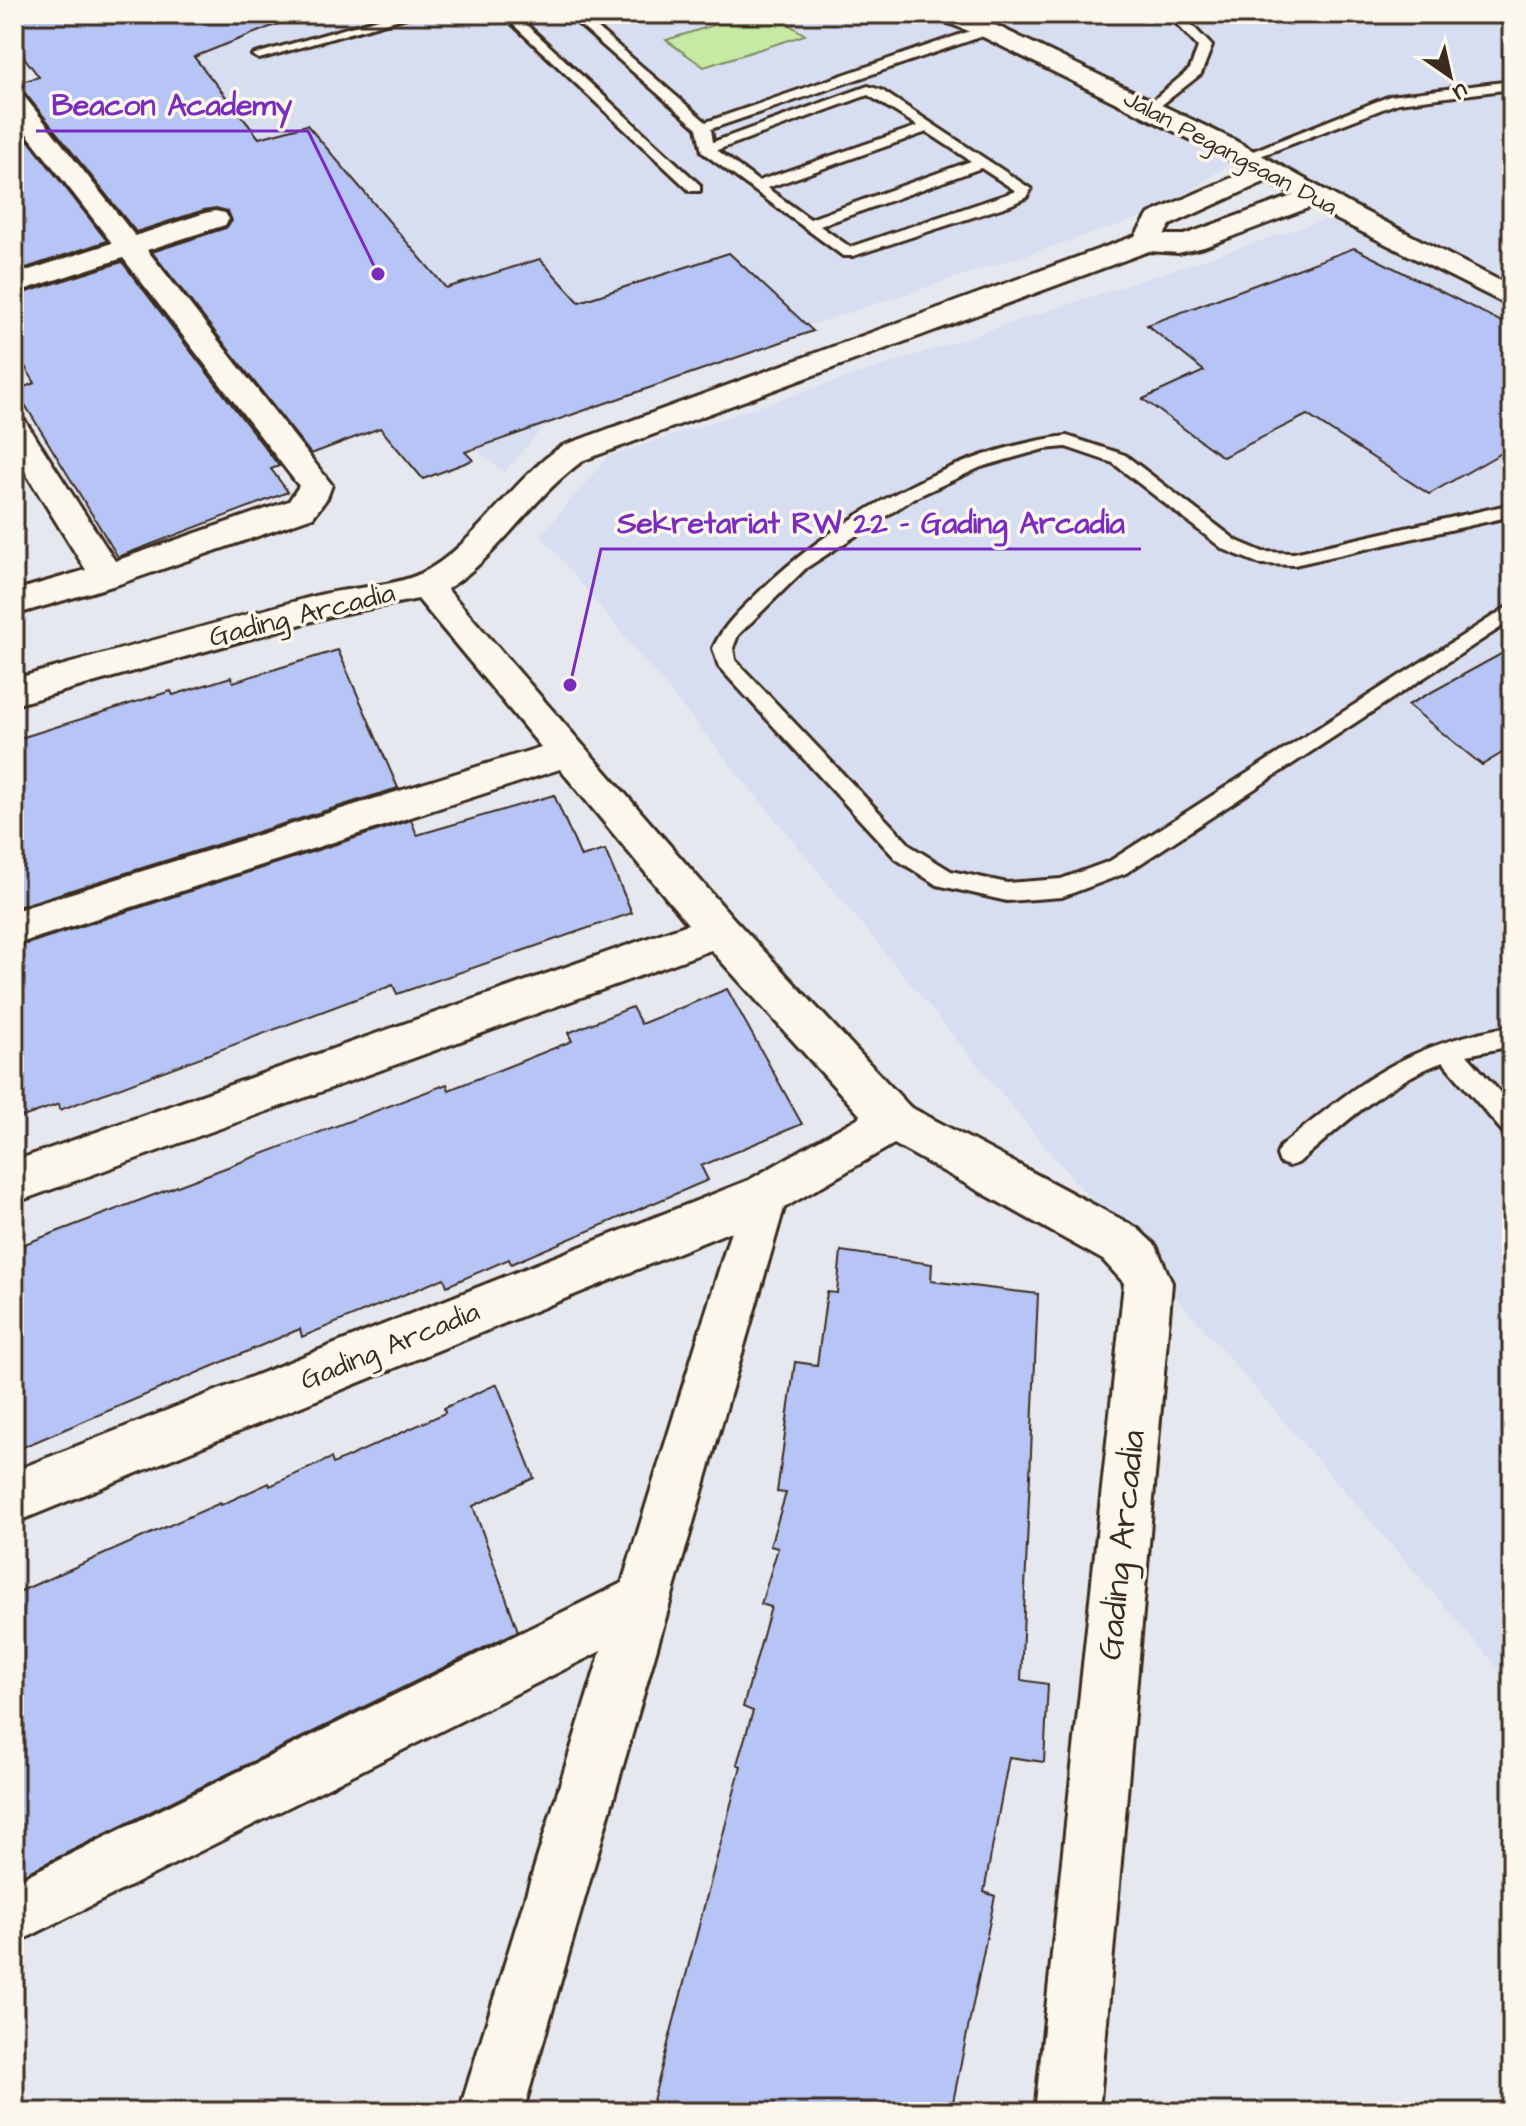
<svg xmlns="http://www.w3.org/2000/svg" width="1526" height="2126" font-family="'Architects Daughter',sans-serif">
<rect width="100%" height="100%" fill="#e6e8ef"/>
<filter id="ink" filterUnits="userSpaceOnUse"><feTurbulence type="fractalNoise" baseFrequency=".0125" numOctaves="2"/><feDisplacementMap in="SourceGraphic" scale="16" xChannelSelector="R" yChannelSelector="G"/><feConvolveMatrix kernelMatrix="1 2 1 2 8 2 1 2 1" color-interpolation-filters="sRGB"/></filter>
<g filter="url(#ink)">
<path fill="#d8def1" d="M61,14H1512V1684L1037,1137L541,535L607,457L1332,217L1234,161L1161,211L562,406L504,473L361,349Z"/>
<path fill="#c5eaa3" stroke="#808a60" stroke-width="2" d="M749,14H773L805,35L704,67L666,40Z"/>
<g fill="#b6c5f5" stroke="#3b2a1e" stroke-width="2">
<path d="M14,14H295V17L194,57L259,138L307,125L446,288L540,259L579,302L729,253L813,331L465,452L473,460L423,479L380,428L311,454L152,252L226,228L232,221L228,211L216,208L204,210L136,232L25,93L14,89V84L39,77L14,44Z"/>
<path d="M14,122L107,241L14,272Z"/>
<path d="M1354,248L1512,327V447L1429,494L1307,415L1223,457L1143,399L1204,371L1147,325Z"/>
<path d="M122,262L279,466L271,469L288,492L118,557L16,390L35,383L14,349V296Z"/>
<path d="M1512,648V747L1482,765L1408,705Z"/>
<path d="M338,650L398,788L14,908V740L171,691L173,695L231,677L233,682Z"/>
<path d="M554,795L581,857L605,850L632,913L397,994L393,985L60,1110L59,1104L14,1120V948L411,820L417,835Z"/>
<path d="M727,989L802,1124L701,1166L708,1180L511,1264L509,1259L447,1286L444,1278L302,1337L300,1329L14,1451V1248L447,1084L449,1090L572,1041L568,1033L632,1007L641,1024Z"/>
<path d="M841,1251L932,1264L931,1281L1038,1294L1021,1680L1048,1684L1044,1762L1009,1757L984,1892L995,1896L951,2112H650L741,1766L737,1764L753,1711L743,1707L771,1607L761,1604L778,1548L770,1546L786,1493L777,1492L795,1362L817,1365L827,1292L837,1293Z"/>
<path d="M497,1384L534,1478L473,1506L518,1631L14,1879V1594L220,1503L221,1505L269,1483L270,1486L331,1458L333,1464L445,1413L444,1408Z"/>
</g>
<g fill="none" stroke-linecap="round" stroke-linejoin="round">
<defs>
<g id="lane">
<path d="M396,14H417L259,59L252,55Z"/>
<path d="M502,14H515L700,185V191H690Z"/>
<path d="M567,14H581L706,122L982,27H992V33L711,129L713,142L868,86L881,90L1031,189L1027,197L1010,205L853,256H843L702,152L697,128ZM868,95L918,126L758,181L717,150ZM927,132L971,161L810,219L767,188ZM981,168L1016,191L850,247L820,226Z"/>
<path d="M1168,14H1181L1212,46L1201,74L1150,114L1145,113V107L1190,69L1198,47Z"/>
<path d="M1512,81V89L1398,103L1250,160L1245,161L1238,157L1390,96Z"/>
<path d="M1067,436L1125,455L1237,541L1263,552L1294,553L1512,504V516L1294,565L1260,564L1223,549L1113,463L1066,447L1044,449L981,467L914,498L806,568L738,635L733,648L735,660L912,847L951,871L1007,883L1061,879L1110,861L1512,604V620L1126,873L1062,897L1007,901L937,885L896,859L719,667L713,648C724,624 741,610 759,592C837,516 958,449 1067,436Z"/>
<path d="M1512,1026V1046L1467,1055L1512,1106V1135L1503,1132L1443,1062C1387,1082 1343,1125 1298,1163L1289,1166L1280,1163L1277,1155L1280,1147C1363,1080 1403,1045 1512,1026Z"/>
</g>
<g id="street">
<path d="M14,92L23,95L135,236L205,213L215,211L225,213L229,219L225,225L147,250L332,485L327,498L313,517L119,584L14,615V591L86,570L14,454V418L25,421L115,561L289,501L299,486L123,258L14,293V275L112,243L14,117Z"/>
<path d="M1268,162L1277,164L1281,170L1277,176L1170,225L1164,235H1184L1314,188L1324,190L1328,196L1324,202L1204,247L1178,253L1149,251L584,460C532,496 501,555 447,589L733,918L910,1107L1137,1228L1156,1246L1172,1283L1099,2112H1035L1124,1283L1103,1260L894,1144L784,1208L523,2112H459L601,1651L14,1944V1882L622,1583L731,1231L14,1523V1471L749,1180L861,1116L711,950L14,1203V1161L688,924L560,769L14,945V911L541,747L418,599L330,616L14,705V679C114,651 214,623 315,596C349,587 390,588 422,573C474,547 510,481 562,446L1135,236L1149,214Z"/>
</g>
<path id="secondary" d="M934,14H967L995,25L1232,139L1348,203L1512,287V307L1328,215L1214,151L979,35L938,19Z"/>
</defs>
<use href="#lane" stroke="#3b2a1e" stroke-width="6"/>
<use href="#street" stroke="#3b2a1e" stroke-width="6"/>
<use href="#secondary" stroke="#3b2a1e" stroke-width="6"/>
<use href="#lane" fill="#fbf7ec" fill-rule="evenodd"/>
<use href="#street" fill="#fbf7ec" fill-rule="evenodd"/>
<use href="#secondary" fill="#fbf7ec" fill-rule="evenodd"/>
</g>
</g>
<g text-anchor="middle" dominant-baseline="central" stroke-width="7" stroke-linejoin="round" paint-order="stroke">
<g font-size="24" fill="#3b2a1e" stroke="#fbf7ec">
<text transform="translate(1230 153) rotate(28)">Jalan Pegangsaan Dua</text>
</g>
<g font-size="28" fill="#3b2a1e" stroke="#fbf7ec">
<text transform="translate(302 615) rotate(-14)">Gading Arcadia</text>
<text transform="translate(390 1346) rotate(-22)">Gading Arcadia</text>
</g>
<g font-size="34" fill="#3b2a1e" stroke="#fbf7ec">
<text transform="translate(1122 1545) rotate(-84)">Gading Arcadia</text>
</g>
</g>
<path fill="none" stroke="#7b2cbf" stroke-width="3" d="M378 274L308 131H36M570 685L601 549H1141"/>
<g fill="#7b2cbf" stroke="#fbf7ec" stroke-width="3">
<circle cx="378" cy="274" r="8"/>
<circle cx="570" cy="685" r="8"/>
</g>
<g font-size="30" text-anchor="middle" font-weight="bold" fill="#7b2cbf" stroke="#fbf7ec" stroke-width="7" stroke-linejoin="round" paint-order="stroke">
<text x="172" y="115">Beacon Academy</text>
<text x="871" y="533">Sekretariat RW 22 - Gading Arcadia</text>
</g>
<rect width="1526" height="2126" fill="none" stroke="#fbf7ec" stroke-width="48"/>
<rect x="24" y="24" width="1478" height="2078" fill="none" stroke="#3b2a1e" stroke-width="3" filter="url(#ink)"/>
<g transform="translate(1450 76) rotate(146)" stroke="#fbf7ec" stroke-width="6" paint-order="stroke">
<path d="M0-6L14 30L0 20L-14 30Z" fill="#3b2a1e"/>
<text y="-12" font-size="22" font-weight="bold" text-anchor="middle" fill="#3b2a1e">U</text>
</g>
</svg>
